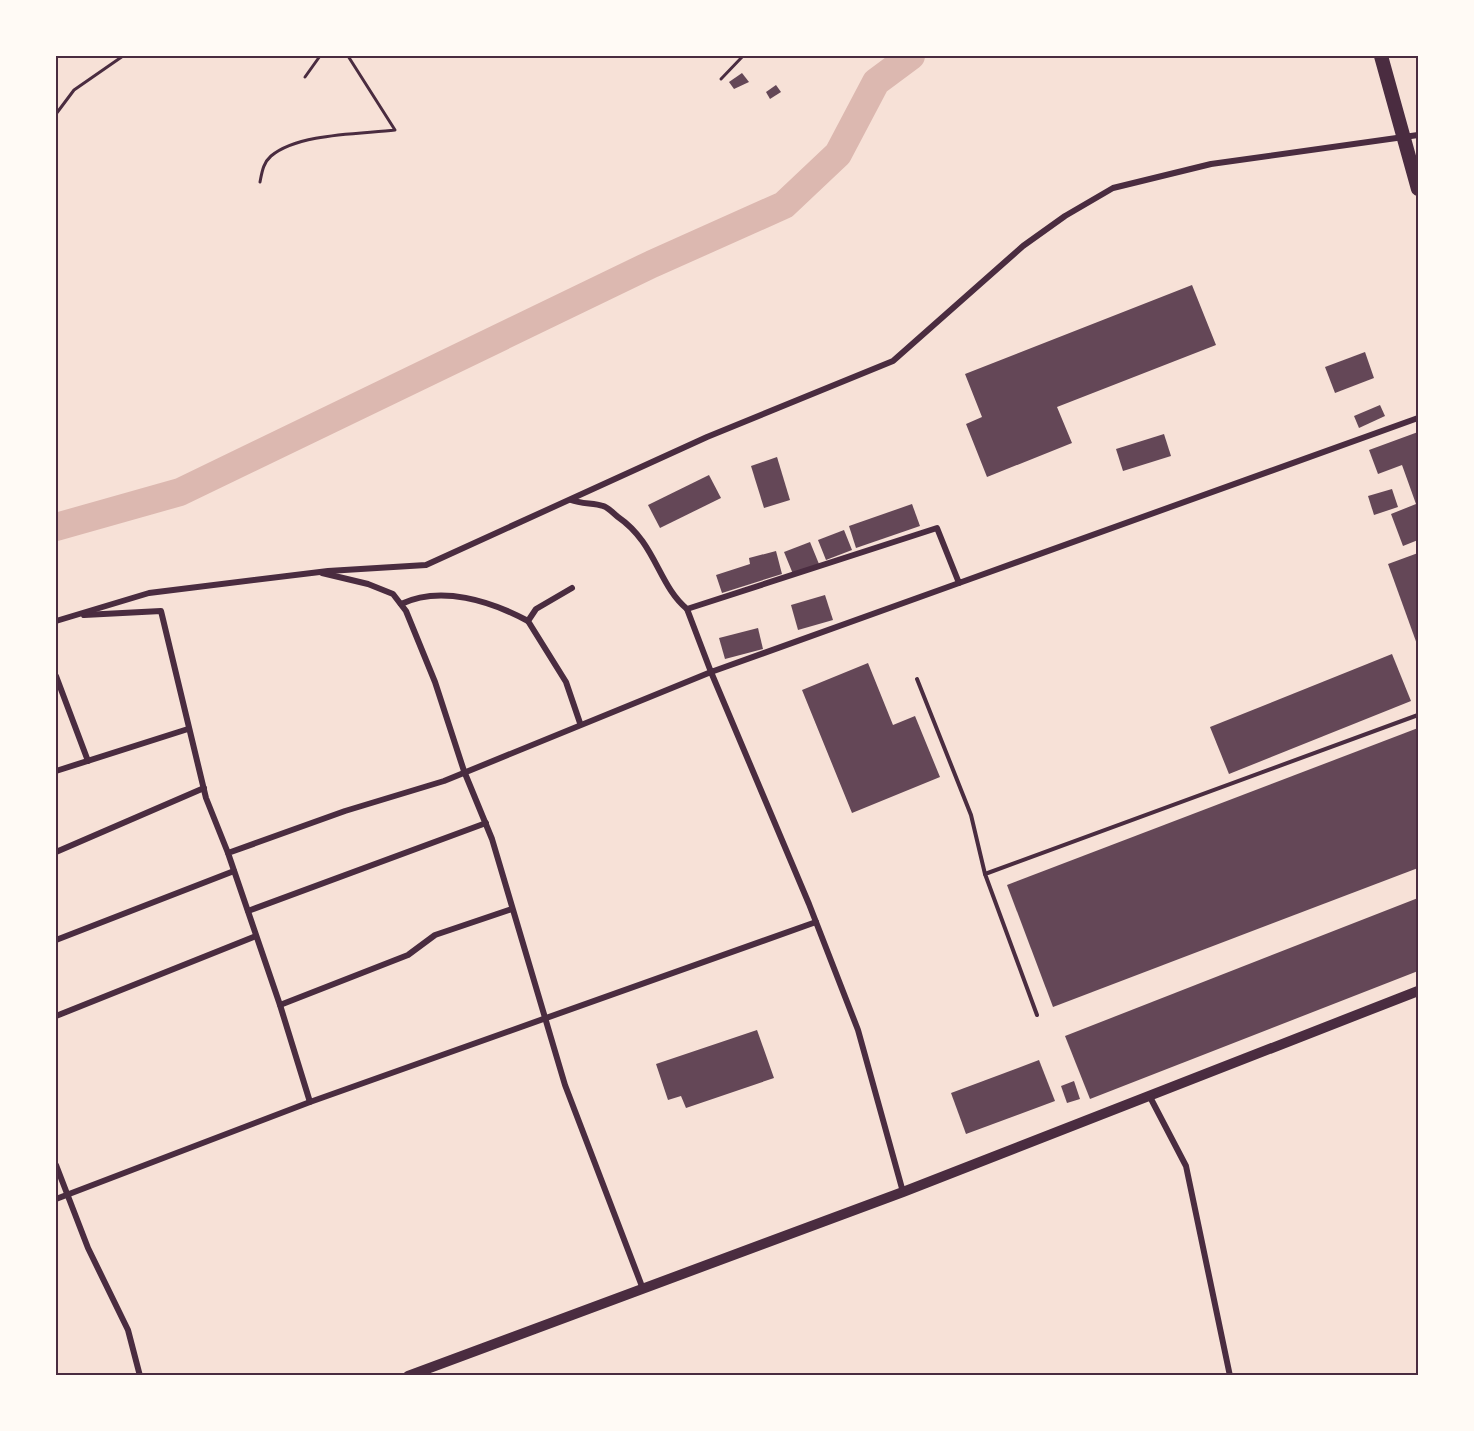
<svg xmlns="http://www.w3.org/2000/svg" width="1474" height="1431" font-family="'PT Sans Narrow',sans-serif">
<rect width="100%" height="100%" fill="#f7e1d7"/>
<g fill="none" stroke-linecap="round" stroke-linejoin="round">
<path stroke="#dcb8b0" stroke-width="28" d="M56,527L180,492L652,264L784,205L838,154L876,82L911,56"/>
</g>
<g fill="#644757">
<path d="M742,73L749,82L734,89L729,82Z"/>
<path d="M776,85L781,92L770,99L766,92Z"/>
<path d="M1192,285L1216,345L1057,407L1072,443L987,477L966,424L982,417L965,374Z"/>
<path d="M1365,352L1374,378L1335,393L1325,367Z"/>
<path d="M1380,405L1385,416L1359,428L1354,416Z"/>
<path d="M1418,432V540L1403,546L1391,514L1416,504L1402,465L1378,474L1369,450Z"/>
<path d="M1164,434L1171,456L1123,471L1116,449Z"/>
<path d="M777,457L790,500L764,508L751,466Z"/>
<path d="M709,475L721,498L660,528L648,505Z"/>
<path d="M1392,489L1398,507L1374,515L1368,496Z"/>
<path d="M912,504L920,526L856,548L849,526Z"/>
<path d="M844,530L852,550L826,560L818,540Z"/>
<path d="M810,542L819,564L793,574L784,552Z"/>
<path d="M776,551L782,574L722,593L716,575L750,564L749,558Z"/>
<path d="M1418,553V647L1388,564Z"/>
<path d="M825,595L833,620L798,630L791,605Z"/>
<path d="M758,628L763,649L725,659L719,638Z"/>
<path d="M1392,654L1411,701L1229,774L1210,727Z"/>
<path d="M868,663L893,725L915,716L940,777L852,813L802,690Z"/>
<path d="M1418,728V868L1053,1007L1007,885Z"/>
<path d="M1418,898V971L1090,1099L1065,1036Z"/>
<path d="M757,1030L774,1078L686,1108L681,1096L668,1100L656,1064Z"/>
<path d="M1039,1060L1055,1101L966,1134L951,1093Z"/>
<path d="M1074,1081L1080,1099L1067,1103L1061,1086Z"/>
</g>
<g fill="none" stroke-linecap="round" stroke-linejoin="round">
<g stroke="#4a2c40" stroke-width="3">
<path d="M305,77L320,56"/>
<path d="M721,79L743,56"/>
<path d="M56,114L74,90L123,56"/>
<path d="M260,182C262,172 263,163 271,156C298,133 361,134 395,130L348,56"/>
</g>
<g stroke="#4a2c40" stroke-width="4">
<path d="M917,679L971,815L985,874"/>
<path d="M1037,1015L985,874L1418,715"/>
</g>
<g stroke="#4a2c40" stroke-width="6">
<path d="M571,500C581,504 594,503 603,506C608,507 614,514 618,517C656,543 658,585 687,609L937,528L959,583L1418,418"/>
<path d="M322,573L368,584L393,594L406,611L435,682L464,771L492,839L565,1085L643,1289"/>
<path d="M572,588L536,609L528,621L566,682L580,723"/>
<path d="M401,604C441,585 491,601 528,621"/>
<path d="M687,609L711,672L959,583"/>
<path d="M84,615L161,611L206,798L228,853"/>
<path d="M56,621L149,593L328,571L426,565L707,437L893,361L1023,246L1065,216L1113,188L1211,164L1418,135"/>
<path d="M56,676L88,761"/>
<path d="M56,771L188,729"/>
<path d="M56,852L204,788"/>
<path d="M248,911L486,823"/>
<path d="M56,940L234,871"/>
<path d="M280,1005L408,955L435,935L512,909"/>
<path d="M56,1016L256,936"/>
<path d="M1150,1097L1186,1166L1230,1376"/>
<path d="M310,1102L280,1005L228,853L345,811L444,781L711,672L809,904L858,1030L903,1192"/>
<path d="M56,1165L88,1248L128,1330L140,1376"/>
<path d="M56,1199L310,1102L816,922"/>
</g>
<path stroke="#4a2c40" stroke-width="10" d="M408,1376L903,1192L1418,991"/>
<path stroke="#4a2c40" stroke-width="14" d="M1381,56L1418,189"/>
</g>
<rect width="1474" height="1431" fill="none" stroke="#fffaf5" stroke-width="114"/>
<rect x="57" y="57" width="1360" height="1317" fill="none" stroke="#4a2c40" stroke-width="2"/>
</svg>
